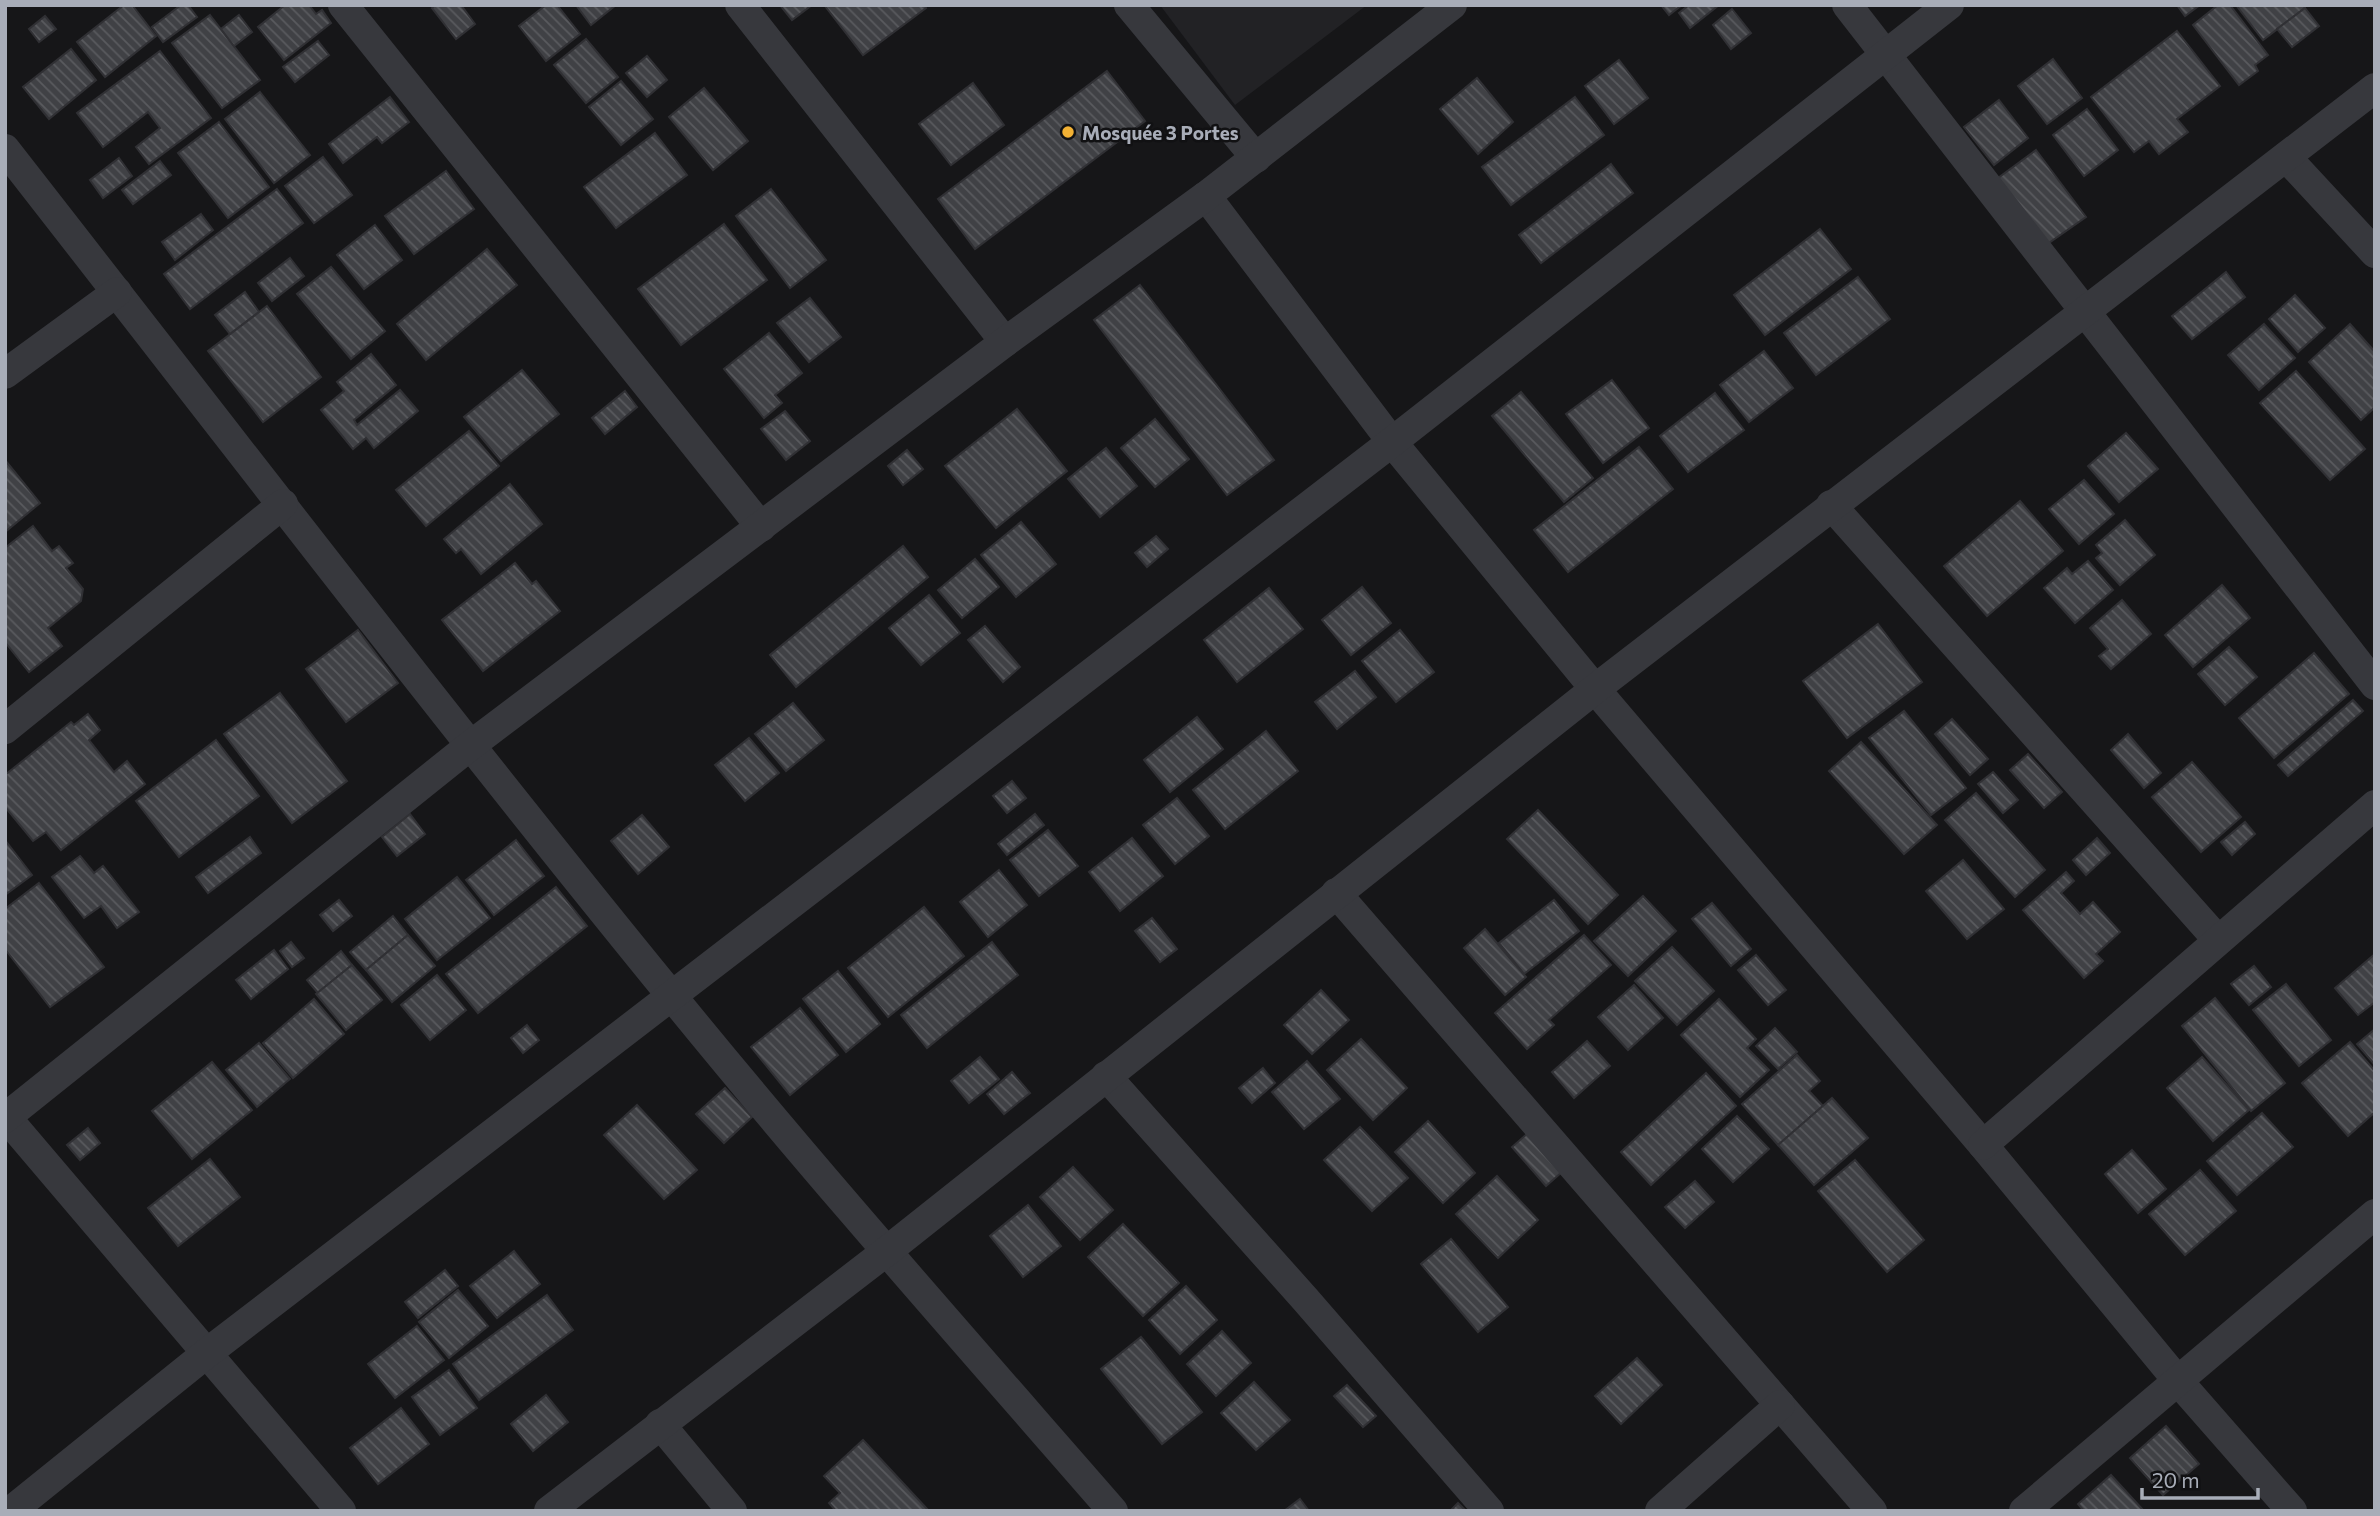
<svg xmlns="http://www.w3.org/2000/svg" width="2380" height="1516" font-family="Commissioner,sans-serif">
<defs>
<pattern id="building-back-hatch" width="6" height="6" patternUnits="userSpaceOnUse" patternTransform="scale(1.75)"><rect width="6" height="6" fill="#404145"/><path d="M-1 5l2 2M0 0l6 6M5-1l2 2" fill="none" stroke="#595a5e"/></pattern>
</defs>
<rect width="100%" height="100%" fill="#161618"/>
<path fill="#222225" d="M1160,5H1367L1235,105Z"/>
<g fill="url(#building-back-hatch)" stroke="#303034" stroke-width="2">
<path d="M124,5H132L156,36L105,77L77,42Z"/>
<path d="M181,5H188L197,17L163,42L152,27Z"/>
<path d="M285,5H309L316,14L322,10L331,23L284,60L258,27Z"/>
<path d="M435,5H461L475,24L456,39L432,8Z"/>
<path d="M546,5H557L580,34L546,61L519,26Z"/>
<path d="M576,5H616L591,25Z"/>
<path d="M780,5H812L792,20Z"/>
<path d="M924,5L926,8L863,55L825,6Z"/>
<path d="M1661,5H1682L1669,15Z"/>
<path d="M1689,5H1719L1690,28L1679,13Z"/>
<path d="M2177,5H2200L2185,16Z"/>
<path d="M2218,5H2230L2268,55L2255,65L2258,71L2239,85L2193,25Z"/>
<path d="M2236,5H2303L2305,8L2263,40Z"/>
<path d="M2305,8L2319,26L2292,47L2277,29Z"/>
<path d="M1732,9L1751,33L1731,49L1713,25Z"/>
<path d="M210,15L260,80L222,108L172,43Z"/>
<path d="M239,15L252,32L234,46L221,29Z"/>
<path d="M45,16L56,29L39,42L29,29Z"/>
<path d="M2177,31L2220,86L2177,119L2188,132L2159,154L2149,141L2134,152L2091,97Z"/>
<path d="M586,39L618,77L586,103L554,65Z"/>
<path d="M318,41L329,55L295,82L283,67Z"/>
<path d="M71,49L96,80L49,119L23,87Z"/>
<path d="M160,51L211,118L149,164L136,147L160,128L148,112L103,147L77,113Z"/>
<path d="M647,56L667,80L647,97L626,73Z"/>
<path d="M2053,59L2082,98L2047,124L2018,86Z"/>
<path d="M1619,60L1648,98L1614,124L1585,86Z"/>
<path d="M1107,71L1145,121L975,249L938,199Z"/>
<path d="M1477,78L1513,122L1478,154L1440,109Z"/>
<path d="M621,81L653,119L621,145L589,107Z"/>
<path d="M973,83L1004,125L951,165L919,124Z"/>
<path d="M704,88L748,141L713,170L669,117Z"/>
<path d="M260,92L310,155L274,183L225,119Z"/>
<path d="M390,97L409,122L382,143L377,137L343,163L329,144Z"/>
<path d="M1575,97L1604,135L1511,205L1482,167Z"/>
<path d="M1999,100L2028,138L1994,165L1964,127Z"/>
<path d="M2087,109L2118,150L2084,176L2053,135Z"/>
<path d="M219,122L269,187L228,218L178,153Z"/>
<path d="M655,133L687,175L616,228L584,187Z"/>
<path d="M2036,150L2086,217L2043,247L1994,181Z"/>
<path d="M323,157L352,195L314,223L285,186Z"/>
<path d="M119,158L132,176L103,198L90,180Z"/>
<path d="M160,161L171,175L133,204L122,190Z"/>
<path d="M1611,164L1633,193L1541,263L1519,235Z"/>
<path d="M446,171L474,209L414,254L385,216Z"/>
<path d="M277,189L303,223L190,309L164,274Z"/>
<path d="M771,189L826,260L790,288L736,216Z"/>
<path d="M201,214L213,230L175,260L162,242Z"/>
<path d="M724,224L767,280L681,345L638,289Z"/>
<path d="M375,225L402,260L364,289L337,255Z"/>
<path d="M1820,229L1851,269L1765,335L1734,295Z"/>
<path d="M487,249L517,285L426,360L397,324Z"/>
<path d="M290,258L304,276L272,301L258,283Z"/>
<path d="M331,267L385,331L351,359L297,294Z"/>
<path d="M2226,272L2245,297L2192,339L2172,316Z"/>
<path d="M1858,277L1890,319L1816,375L1784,333Z"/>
<path d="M1140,285L1274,460L1227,495L1094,320Z"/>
<path d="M245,292L259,312L230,334L215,315Z"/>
<path d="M2295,295L2325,328L2298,352L2269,319Z"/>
<path d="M810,298L841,337L809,362L777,323Z"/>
<path d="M267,306L321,377L263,422L208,351Z"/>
<path d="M2264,324L2295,358L2259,390L2228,355Z"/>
<path d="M2350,324L2375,352V407L2361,420L2309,362Z"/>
<path d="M769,333L802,373L775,395L782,403L764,418L724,369Z"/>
<path d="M1764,351L1793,388L1749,422L1720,385Z"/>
<path d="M371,354L396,385L354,420L357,425L400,390L418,411L374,448L366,438L353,449L321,410L344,391L337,382Z"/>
<path d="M522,370L559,414L501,461L464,417Z"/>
<path d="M2296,371L2365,449L2330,480L2260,403Z"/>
<path d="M1612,380L1649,428L1603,463L1566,414Z"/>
<path d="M625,391L637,407L605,434L592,418Z"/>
<path d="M1521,392L1593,478L1564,502L1492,416Z"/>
<path d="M1715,393L1744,430L1688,472L1660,436Z"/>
<path d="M1017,409L1067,471L996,528L945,466Z"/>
<path d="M785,411L810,441L786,460L761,429Z"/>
<path d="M1155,419L1189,459L1155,487L1121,448Z"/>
<path d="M469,431L499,466L426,526L396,490Z"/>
<path d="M2126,433L2158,469L2119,502L2088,466Z"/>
<path d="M1639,447L1673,489L1568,572L1534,530Z"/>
<path d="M1106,448L1137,486L1100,517L1068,479Z"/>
<path d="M907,450L923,469L903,485L888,466Z"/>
<path d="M5,460L40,503L5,532Z"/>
<path d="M2084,480L2114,514L2079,544L2049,509Z"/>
<path d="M510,484L542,524L481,574L461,549L456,553L444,539Z"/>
<path d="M2020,501L2063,551L1987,616L1944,566Z"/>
<path d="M2125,520L2155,555L2120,585L2096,558L2102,553L2096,545Z"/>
<path d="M1021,522L1056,564L1016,597L981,555Z"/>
<path d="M33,526L52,551L59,546L73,563L66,568L83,589L81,601L48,628L62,646L29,672L5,642V548Z"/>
<path d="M1156,536L1168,549L1147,567L1135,553Z"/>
<path d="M903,546L928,577L796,687L770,655Z"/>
<path d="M975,559L999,587L962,618L938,590Z"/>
<path d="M2088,561L2113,590L2075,623L2044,588L2067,568L2072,574Z"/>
<path d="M515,563L532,584L536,581L560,611L483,671L442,620Z"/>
<path d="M2222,585L2250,618L2193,667L2165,635Z"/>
<path d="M1362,587L1391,623L1351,655L1322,620Z"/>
<path d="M1269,588L1303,629L1237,682L1204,640Z"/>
<path d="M929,595L960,633L921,665L889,628Z"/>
<path d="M2122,600L2151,634L2111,669L2099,656L2108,649L2090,628Z"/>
<path d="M1878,624L1922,682L1847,738L1803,681Z"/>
<path d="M985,626L1020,667L1003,682L968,640Z"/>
<path d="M358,630L398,683L346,722L306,669Z"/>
<path d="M1400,630L1434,672L1396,702L1362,661Z"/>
<path d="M2229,647L2257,677L2225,705L2198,674Z"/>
<path d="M2314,653L2349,694L2274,758L2239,718Z"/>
<path d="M1355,671L1376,697L1337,729L1315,702Z"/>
<path d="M280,693L347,781L292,823L224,734Z"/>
<path d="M2353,700L2363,711L2288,776L2278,765Z"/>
<path d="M793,703L824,740L786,771L755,734Z"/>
<path d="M1904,711L1966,788L1931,815L1869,738Z"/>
<path d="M88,714L100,730L89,740L114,772L127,761L145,784L61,850L46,832L33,841L5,807V775L71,722L74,725Z"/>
<path d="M1197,717L1223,749L1170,792L1144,760Z"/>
<path d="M1952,719L1988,759L1970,775L1935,734Z"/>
<path d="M1266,731L1298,771L1225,829L1193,790Z"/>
<path d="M2128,734L2161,773L2144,788L2111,750Z"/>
<path d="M749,738L779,773L745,801L715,765Z"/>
<path d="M216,740L259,796L179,857L136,801Z"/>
<path d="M1861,742L1937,825L1904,854L1829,771Z"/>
<path d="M2028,754L2062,792L2044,808L2010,770Z"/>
<path d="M2192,762L2241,817L2201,852L2152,797Z"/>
<path d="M1993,772L2018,800L2003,813L1978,784Z"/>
<path d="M1012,781L1026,798L1007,813L993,796Z"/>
<path d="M1976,793L2045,870L2015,897L1945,820Z"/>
<path d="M1177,798L1209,836L1175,864L1143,825Z"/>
<path d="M1538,810L1618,895L1588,924L1507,839Z"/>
<path d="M410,814L425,834L397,856L382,837Z"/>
<path d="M1035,814L1044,825L1007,855L998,844Z"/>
<path d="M642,815L669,847L638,874L611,841Z"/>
<path d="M2245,822L2255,834L2232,855L2221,842Z"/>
<path d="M1048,830L1078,866L1039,896L1010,860Z"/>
<path d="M250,837L261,853L208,893L196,877Z"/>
<path d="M1132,838L1163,876L1120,911L1089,872Z"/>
<path d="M2097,838L2110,853L2086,875L2073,860Z"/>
<path d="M5,840L32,875L5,895Z"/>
<path d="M516,840L544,876L494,915L466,880Z"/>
<path d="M80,856L94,873L103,866L139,912L117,928L101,906L84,918L52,877Z"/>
<path d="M1963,860L2004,909L1967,939L1926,891Z"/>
<path d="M999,870L1027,905L988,937L960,902Z"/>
<path d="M2066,872L2074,881L2061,893L2080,914L2093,902L2120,932L2096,954L2103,961L2084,978L2023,910Z"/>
<path d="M457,877L490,918L437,960L405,919Z"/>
<path d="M39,883L104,967L50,1007L5,949V909Z"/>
<path d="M556,887L587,926L478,1013L446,974Z"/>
<path d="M1643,896L1676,931L1628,976L1594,941Z"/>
<path d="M339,900L352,916L333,931L320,915Z"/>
<path d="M1554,900L1579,931L1524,974L1499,943Z"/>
<path d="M1712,903L1751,949L1731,966L1692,919Z"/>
<path d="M924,907L964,956L888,1017L848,968Z"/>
<path d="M393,916L408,935L366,970L350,952Z"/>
<path d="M1152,918L1177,949L1160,962L1135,931Z"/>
<path d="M1485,929L1526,977L1505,995L1464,948Z"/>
<path d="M408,935L435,966L392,1002L366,970Z"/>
<path d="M1584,935L1611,965L1549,1020L1554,1025L1527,1049L1495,1013Z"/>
<path d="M291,942L304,958L292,967L280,951Z"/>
<path d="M992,942L1018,975L927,1048L901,1015Z"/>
<path d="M1672,947L1714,991L1677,1025L1635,981Z"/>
<path d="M274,950L288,969L251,999L236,980Z"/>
<path d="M341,951L352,965L318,993L307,980Z"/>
<path d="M2375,954V1002L2358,1015L2335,988Z"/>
<path d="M1756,955L1786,990L1768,1005L1738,970Z"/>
<path d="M352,965L382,1000L346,1030L316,994Z"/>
<path d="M2254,966L2271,987L2249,1005L2231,984Z"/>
<path d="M838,971L880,1024L846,1052L803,999Z"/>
<path d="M437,975L466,1010L430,1040L401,1005Z"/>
<path d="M2286,984L2331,1040L2299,1066L2253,1010Z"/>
<path d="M1634,985L1663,1018L1628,1050L1598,1017Z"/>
<path d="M1321,990L1349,1020L1312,1054L1284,1025Z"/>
<path d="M2215,998L2285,1083L2251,1111L2182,1026Z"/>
<path d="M314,999L344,1034L293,1078L263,1043Z"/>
<path d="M1719,999L1756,1039L1747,1048L1769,1070L1740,1097L1681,1035Z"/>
<path d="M800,1008L838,1055L790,1095L751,1047Z"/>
<path d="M527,1025L539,1040L523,1053L511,1038Z"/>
<path d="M1775,1028L1797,1052L1778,1069L1756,1046Z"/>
<path d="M2375,1029V1065L2357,1044Z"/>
<path d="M1361,1039L1407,1088L1373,1120L1327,1070Z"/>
<path d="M1587,1041L1610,1066L1574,1098L1552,1072Z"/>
<path d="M2350,1042L2375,1071V1112L2348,1136L2302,1083Z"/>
<path d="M259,1043L290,1079L257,1107L226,1070Z"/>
<path d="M1797,1055L1820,1081L1809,1091L1823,1106L1778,1145L1742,1104Z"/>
<path d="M980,1057L999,1079L969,1103L951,1081Z"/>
<path d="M2202,1057L2249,1110L2213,1141L2167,1088Z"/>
<path d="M1307,1061L1340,1099L1304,1129L1272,1092Z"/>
<path d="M212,1062L252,1110L192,1159L152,1111Z"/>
<path d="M1263,1068L1275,1083L1252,1103L1239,1088Z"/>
<path d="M1012,1072L1030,1093L1004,1114L987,1094Z"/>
<path d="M1706,1073L1736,1106L1651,1185L1621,1152Z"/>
<path d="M725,1088L752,1117L724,1143L696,1114Z"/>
<path d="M1832,1098L1868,1138L1814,1185L1778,1145Z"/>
<path d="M637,1105L697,1170L664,1199L604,1135Z"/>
<path d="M2262,1113L2293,1147L2237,1195L2207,1161Z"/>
<path d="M1737,1116L1769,1149L1733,1182L1702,1149Z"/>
<path d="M1428,1121L1475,1173L1443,1203L1395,1152Z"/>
<path d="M1360,1127L1408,1178L1372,1211L1324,1160Z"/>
<path d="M88,1128L100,1143L80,1160L67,1145Z"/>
<path d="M1528,1133L1562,1172L1546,1186L1512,1147Z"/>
<path d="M2132,1150L2166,1189L2138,1213L2105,1174Z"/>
<path d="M210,1159L240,1197L178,1246L148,1208Z"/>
<path d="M1855,1160L1924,1240L1887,1272L1818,1191Z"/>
<path d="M1073,1167L1113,1210L1080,1240L1040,1197Z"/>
<path d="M2200,1170L2236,1211L2185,1255L2149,1214Z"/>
<path d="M1497,1176L1538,1220L1498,1258L1456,1214Z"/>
<path d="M1695,1181L1714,1202L1685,1228L1665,1207Z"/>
<path d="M1028,1205L1061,1246L1023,1277L990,1236Z"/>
<path d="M1123,1224L1179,1283L1143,1316L1088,1257Z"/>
<path d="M1451,1239L1508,1307L1478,1332L1421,1264Z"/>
<path d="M514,1251L540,1284L497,1318L470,1286Z"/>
<path d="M445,1270L458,1286L418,1318L405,1302Z"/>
<path d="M1186,1286L1217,1320L1180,1354L1149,1320Z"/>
<path d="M458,1290L488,1326L449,1358L419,1322Z"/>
<path d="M547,1295L573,1330L479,1400L453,1364Z"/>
<path d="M417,1326L444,1360L395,1398L368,1364Z"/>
<path d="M1222,1331L1251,1363L1216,1396L1187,1364Z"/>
<path d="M1141,1337L1202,1412L1162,1444L1101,1369Z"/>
<path d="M1637,1358L1662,1385L1621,1424L1595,1396Z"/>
<path d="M449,1370L477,1408L440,1435L412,1397Z"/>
<path d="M1254,1382L1290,1420L1256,1450L1221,1413Z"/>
<path d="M1347,1385L1376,1416L1363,1427L1334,1396Z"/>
<path d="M546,1395L568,1422L533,1451L511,1424Z"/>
<path d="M401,1408L429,1444L378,1484L350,1448Z"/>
<path d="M2166,1426L2199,1464L2163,1495L2130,1458Z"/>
<path d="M863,1440L929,1511H836L829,1503L840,1493L824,1476Z"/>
<path d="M2111,1475L2144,1511H2084L2078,1504Z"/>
<path d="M1300,1499L1309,1511H1284Z"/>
<path d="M1458,1503L1466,1511H1450Z"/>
</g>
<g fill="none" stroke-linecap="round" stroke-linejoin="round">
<g stroke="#37383d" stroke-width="30">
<path d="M343,5L761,527"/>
<path d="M740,5L1005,342"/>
<path d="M1129,5L1256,158"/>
<path d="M1847,5L2375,685"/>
<path d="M5,149C226,432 444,717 671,995C814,1171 964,1340 1113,1511"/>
<path d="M2286,157L2375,253"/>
<path d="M1206,196L1392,442L1595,689L1983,1145L2178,1381L2292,1511"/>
<path d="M5,374L117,292"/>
<path d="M1831,505L2218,940"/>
<path d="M5,729L283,504"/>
<path d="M1336,893L1872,1511"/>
<path d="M1106,1076L1305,1299L1489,1511"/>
<path d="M5,1116L341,1511"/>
<path d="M5,1118L471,745L1005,342L1206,196L1452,5"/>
<path d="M1983,1145L2375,805"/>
<path d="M660,1424L732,1511"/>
<path d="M11,1511L207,1353L1392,442L1949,5"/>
<path d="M549,1511L887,1251L1595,689L2375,88"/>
<path d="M1660,1511L1780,1405"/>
<path d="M2024,1511L2375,1214"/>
</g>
</g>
<circle fill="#f2b134" stroke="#111113" stroke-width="2.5" cx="1068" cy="132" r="7"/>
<g text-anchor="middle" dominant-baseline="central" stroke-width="5" stroke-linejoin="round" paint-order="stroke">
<g font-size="19" font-weight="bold" fill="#a8adb8" stroke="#111113" text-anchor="start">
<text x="1082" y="132">Mosquée 3 Portes</text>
</g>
</g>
<rect width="2380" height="1516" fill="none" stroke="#a8adb8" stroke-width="14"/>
<path d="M2142 1488v10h116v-10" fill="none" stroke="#a8adb8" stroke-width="3.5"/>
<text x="2152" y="1488" font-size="21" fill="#a8adb8" stroke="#111113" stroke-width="5" paint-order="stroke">20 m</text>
</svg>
